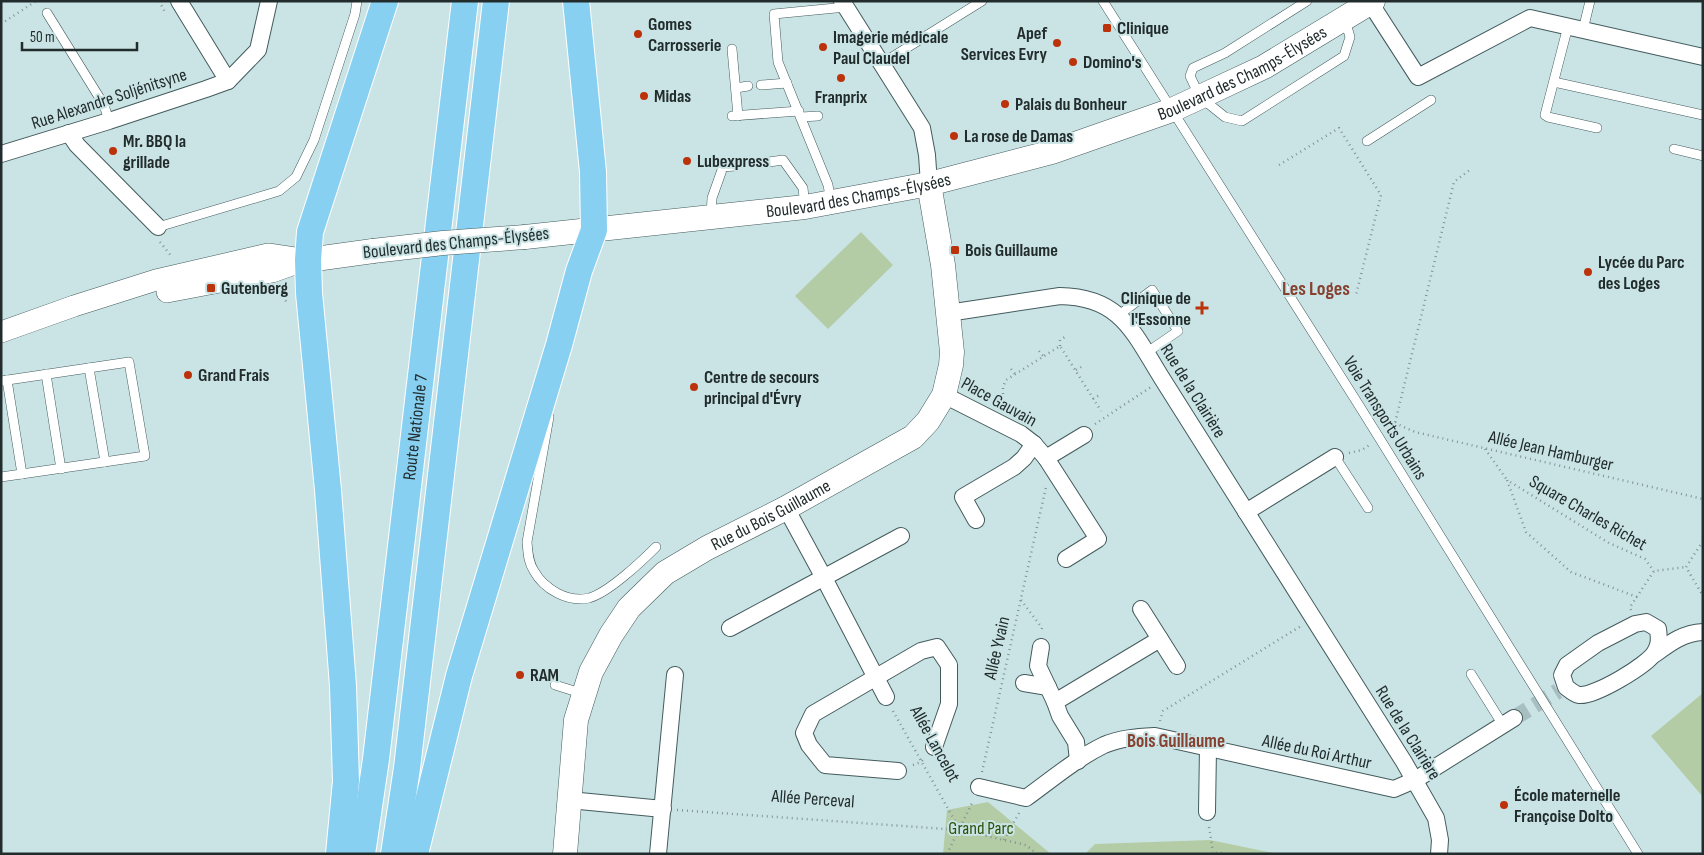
<svg xmlns="http://www.w3.org/2000/svg" width="1704" height="855" font-family="'Sofia Sans Condensed',sans-serif">
<rect width="100%" height="100%" fill="#cae4e6"/>
<g fill="#b4cca6">
<path d="M861,232L893,265L828,329L795,296Z"/>
<path d="M1703,693V797L1651,736Z"/>
<path d="M988,802L1051,854H943L947,810Z"/>
<path d="M1210,840L1278,854H1085L1095,844Z"/>
</g>
<g fill="none" stroke-linecap="round" stroke-linejoin="round">
<path stroke="#a8bfc1" stroke-width="16" stroke-dasharray="16 8" stroke-linecap="butt" d="M1514,718L1558,691"/>
<defs>
<g id="service">
<path d="M1103,1L1360,407L1638,854"/>
<path d="M1307,1L1225,53L1193,68L1190,76L1200,97L1225,117L1242,121L1344,56L1350,37L1345,20"/>
<path d="M47,13L104,105L109,121"/>
<path d="M1568,26L1545,115L1548,117L1597,128"/>
<path d="M1583,30L1590,1"/>
<path d="M732,49L738,116"/>
<path d="M881,64L982,1"/>
<path d="M1554,82L1703,115"/>
<path d="M761,85L787,83"/>
<path d="M736,88L748,86"/>
<path d="M732,116L799,111"/>
<path d="M801,117L818,116"/>
<path d="M1367,141L1431,100"/>
<path d="M1674,149L1703,156"/>
<path d="M769,162L783,160L803,188L805,207"/>
<path d="M831,202L828,185L778,62L774,14L846,7"/>
<path d="M711,215L712,198L723,167L735,166"/>
<path d="M158,227L279,191L296,177L314,140L355,14L357,1"/>
<path d="M1119,315L1152,290L1178,331L1146,353"/>
<path d="M89,368L105,462"/>
<path d="M46,374L61,469"/>
<path d="M7,380L22,474"/>
<path d="M1,381L129,362L145,456L1,477"/>
<path d="M549,417L527,542C528,552 528,562 534,571C544,589 568,603 589,598C608,593 642,561 656,547"/>
<path d="M1335,457L1368,508"/>
<path d="M1471,674L1503,725"/>
<path d="M555,685L584,694"/>
</g>
<g id="minor">
<path d="M179,1L228,81"/>
<path d="M842,1L922,128L927,155L929,184"/>
<path d="M1369,1L1418,77L1530,18L1703,57"/>
<path d="M69,133L77,145L158,227"/>
<path d="M1,154L109,121L206,89L228,81L258,50L269,1"/>
<path d="M948,313L1060,296C1122,297 1134,334 1163,380L1404,762L1436,818L1440,840L1439,854"/>
<path d="M944,395L1021,434L1034,444L1046,458L1098,539L1066,559"/>
<path d="M1046,458L1084,435"/>
<path d="M786,508L824,578L886,697"/>
<path d="M1246,512L1335,457"/>
<path d="M976,520L963,497L1014,467L1024,458L1034,444"/>
<path d="M1141,609L1160,639"/>
<path d="M1646,622L1658,629C1659,638 1660,644 1655,652C1648,665 1594,697 1579,695C1574,694 1570,690 1566,687L1562,675L1567,665L1598,643L1635,624Z"/>
<path d="M730,628L901,536"/>
<path d="M1041,647L1038,666L1055,702L1160,639L1177,666"/>
<path d="M1655,654C1670,643 1683,633 1703,632"/>
<path d="M1024,683L1048,687"/>
<path d="M1055,702L1060,716L1076,742L1078,761"/>
<path d="M898,771L825,765L809,745L804,733L813,714L921,651L937,647L949,665V704L934,747"/>
<path d="M979,787L1026,798C1051,780 1077,758 1104,745C1120,738 1138,737 1155,736L1394,789L1415,780L1514,718"/>
<path d="M569,800L663,809"/>
<path d="M1207,812L1208,748"/>
<path d="M658,854L675,675"/>
</g>
<g id="tertiary">
<path d="M167,292L272,272L303,261"/>
<path d="M1,332L74,306L156,280L268,254L308,260"/>
</g>
<g id="secondary">
<path id="s1" d="M525,237L805,207L929,184L1052,152L1172,110L1200,97L1264,67L1373,1"/>
<path d="M308,260L373,251"/>
<path id="s2" d="M565,854L576,720L591,672L611,635L629,608L665,573L707,548L786,508L913,437L928,421L944,395L951,365L952,352L943,265L929,184"/>
</g>
<g id="primary">
<path d="M339,854L346,781L343,686L328,490L309,293L308,260L310,232L385,1"/>
<path id="s3" d="M362,854L376,759L465,1"/>
<path d="M394,854L407,768L496,1"/>
<path d="M415,854L459,676L559,345L579,271L594,230L593,172L576,1"/>
</g>
</defs>
<use href="#service" stroke="#445b5d" stroke-width="10"/>
<use href="#minor" stroke="#445b5d" stroke-width="18"/>
<use href="#tertiary" stroke="#445b5d" stroke-width="22"/>
<use href="#secondary" stroke="#445b5d" stroke-width="25"/>
<use href="#primary" stroke="#fff" stroke-width="28"/>
<g stroke="#809394" stroke-width="2.5" stroke-dasharray="1 4" stroke-linecap="butt">
<path d="M159,1L165,12"/>
<path d="M1,24L36,1"/>
<path d="M1279,165L1339,128L1381,195L1356,295"/>
<path d="M160,242L172,257"/>
<path d="M277,288L288,304"/>
<path d="M1060,346V340L1065,337"/>
<path d="M1039,351L1043,356"/>
<path d="M1011,369L1015,374"/>
<path d="M1076,370L1083,366"/>
<path d="M1003,394V387L1006,380L1060,346L1101,411"/>
<path d="M1093,399L1101,394"/>
<path d="M1395,423L1415,432L1703,499"/>
<path d="M1095,424L1151,387"/>
<path d="M1389,430L1395,423L1454,182L1471,169"/>
<path d="M1485,449L1507,480"/>
<path d="M1349,453L1362,450L1371,444"/>
<path d="M1703,541L1686,567L1703,596"/>
<path d="M1637,597L1571,572L1526,532L1507,480L1609,543L1645,559L1654,571"/>
<path d="M1021,600L1042,628L1041,632"/>
<path d="M1631,610L1630,607L1654,571L1686,567"/>
<path d="M893,711L960,830"/>
<path d="M1160,721L1163,711L1301,626"/>
<path d="M913,765L921,762L925,757"/>
<path d="M982,772L1046,487"/>
<path d="M677,810L960,830L1026,845L1037,854"/>
<path d="M1209,827L1213,852"/>
<path d="M1004,840L1019,813"/>
<path d="M947,854L973,801"/>
<path d="M1211,854L1220,852L1223,854"/>
<path d="M1699,854L1703,851"/>
</g>
<use href="#service" stroke="#fff" stroke-width="9"/>
<use href="#minor" stroke="#fff" stroke-width="16"/>
<use href="#tertiary" stroke="#fff" stroke-width="21"/>
<use href="#secondary" stroke="#fff" stroke-width="24"/>
<use href="#primary" stroke="#88d0f2" stroke-width="26"/>
<defs>
<path id="secondary-bridge" d="M373,251L443,243L525,237"/>
</defs>
<use href="#secondary-bridge" stroke="#445b5d" stroke-width="25" stroke-linecap="butt"/>
<use href="#secondary-bridge" stroke="#fff" stroke-width="24"/>
</g>
<g fill="#bc320b" stroke="#cae4e6" stroke-width="2">
<rect x="1102" y="23" width="10" height="10" rx="2.5"/>
<circle cx="638" cy="34" r="5"/>
<circle cx="1057" cy="43" r="5"/>
<circle cx="823" cy="47" r="5"/>
<circle cx="1073" cy="62" r="5"/>
<circle cx="841" cy="78" r="5"/>
<circle cx="644" cy="96" r="5"/>
<circle cx="1005" cy="104" r="5"/>
<circle cx="954" cy="136" r="5"/>
<circle cx="113" cy="151" r="5"/>
<circle cx="687" cy="161" r="5"/>
<rect x="950" y="245" width="10" height="10" rx="2.5"/>
<circle cx="1588" cy="272" r="5"/>
<rect x="206" y="283" width="10" height="10" rx="2.5"/>
<path d="M1199.5 300.5h5v5h5v5h-5v5h-5v-5h-5v-5h5z"/>
<circle cx="188" cy="375" r="5"/>
<circle cx="694" cy="387" r="5"/>
<circle cx="520" cy="675" r="5"/>
<circle cx="1504" cy="805" r="5"/>
</g>
<g text-anchor="middle" dominant-baseline="central" stroke-width="4" stroke-linejoin="round" paint-order="stroke">
<g font-size="18" font-weight="bold" fill="#222c2c" stroke="#cae4e6" text-anchor="start">
<text x="648" y="24">Gomes<tspan x="648" dy="21">Carrosserie</tspan></text>
<text x="1117" y="28">Clinique</text>
<text x="1047" y="33" text-anchor="end">Apef<tspan x="1047" dy="21">Services Evry</tspan></text>
<text x="833" y="37">Imagerie médicale<tspan x="833" dy="21">Paul Claudel</tspan></text>
<text x="1083" y="62">Domino's</text>
<text x="654" y="96">Midas</text>
<text x="841" y="97" text-anchor="middle">Franprix</text>
<text x="1015" y="104">Palais du Bonheur</text>
<text x="964" y="136">La rose de Damas</text>
<text x="123" y="141">Mr. BBQ la<tspan x="123" dy="21">grillade</tspan></text>
<text x="697" y="161">Lubexpress</text>
<text x="965" y="250">Bois Guillaume</text>
<text x="1598" y="262">Lycée du Parc<tspan x="1598" dy="21">des Loges</tspan></text>
<text x="221" y="288">Gutenberg</text>
<text x="1191" y="298" text-anchor="end">Clinique de<tspan x="1191" dy="21">l'Essonne</tspan></text>
<text x="198" y="375">Grand Frais</text>
<text x="704" y="377">Centre de secours<tspan x="704" dy="21">principal d'Évry</tspan></text>
<text x="530" y="675">RAM</text>
<text x="1514" y="795">École maternelle<tspan x="1514" dy="21">Françoise Dolto</tspan></text>
</g>
<g font-size="18" fill="#222c2c" stroke="#cae4e6">
<text stroke="none"><textPath href="#s1" startOffset="741">Boulevard des Champs-Élysées</textPath></text>
<text transform="translate(109 99) rotate(-18)">Rue Alexandre Soljénitsyne</text>
<text stroke="none"><textPath href="#s1" startOffset="336">Boulevard des Champs-Élysées</textPath></text>
<text transform="translate(456 243) rotate(-6)">Boulevard des Champs-Élysées</text>
<text transform="translate(1193 391) rotate(58)">Rue de la Clairière</text>
<text transform="translate(999 402) rotate(29)">Place Gauvain</text>
<text transform="translate(1385 418) rotate(58)">Voie Transports Urbains</text>
<text stroke="none"><textPath href="#s3" startOffset="430">Route Nationale 7</textPath></text>
<text transform="translate(1551 451) rotate(13)">Allée Jean Hamburger</text>
<text transform="translate(1588 513) rotate(30)">Square Charles Richet</text>
<text stroke="none"><textPath href="#s2" startOffset="430">Rue du Bois Guillaume</textPath></text>
<text transform="translate(997 648) rotate(-77)">Allée Yvain</text>
<text transform="translate(1408 733) rotate(58)">Rue de la Clairière</text>
<text transform="translate(935 744) rotate(61)">Allée Lancelot</text>
<text transform="translate(1317 752) rotate(12)">Allée du Roi Arthur</text>
<text transform="translate(813 799) rotate(4)">Allée Perceval</text>
</g>
<g font-size="18" fill="#2a5006" stroke="#cae4e6">
<text x="981" y="828">Grand Parc</text>
</g>
<g font-size="19" font-weight="bold" fill="#864130" stroke="#cae4e6">
<text x="1176" y="741">Bois Guillaume</text>
</g>
<g font-size="20" font-weight="bold" fill="#864130" stroke="#cae4e6">
<text x="1316" y="289">Les Loges</text>
</g>
</g>
<rect width="1704" height="855" fill="none" stroke="#222c2c" stroke-width="5"/>
<path d="M22 42v8h115v-8" fill="none" stroke="#222c2c" stroke-width="2.5"/>
<text x="30" y="42" font-size="15" fill="#222c2c" stroke="#cae4e6" stroke-width="4" paint-order="stroke">50 m</text>
</svg>
